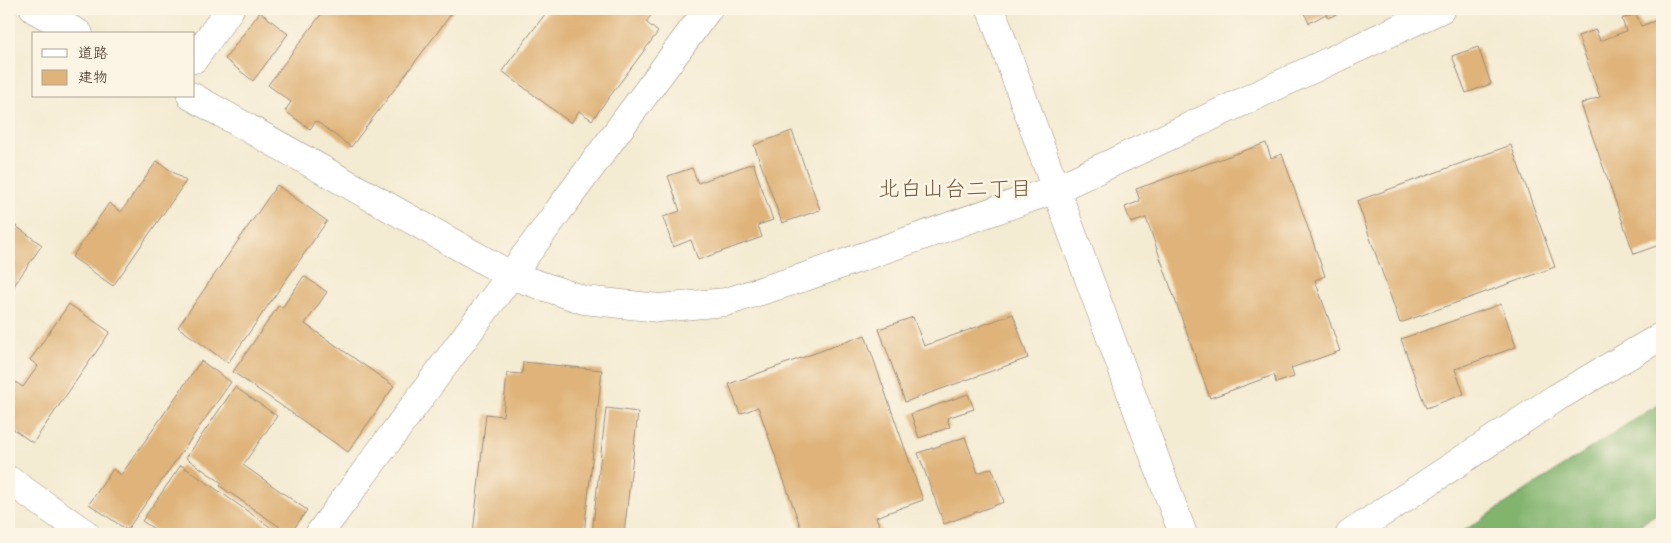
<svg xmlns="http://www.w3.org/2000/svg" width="1671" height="543" font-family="Caveat,'Klee One',sans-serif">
<rect width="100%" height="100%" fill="#fcf5e5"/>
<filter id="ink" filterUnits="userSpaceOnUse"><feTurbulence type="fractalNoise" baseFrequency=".02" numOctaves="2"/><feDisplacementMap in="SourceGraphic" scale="10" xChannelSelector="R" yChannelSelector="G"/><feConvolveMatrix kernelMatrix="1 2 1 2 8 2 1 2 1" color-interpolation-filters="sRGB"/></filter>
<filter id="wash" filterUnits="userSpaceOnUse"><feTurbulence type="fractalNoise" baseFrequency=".0096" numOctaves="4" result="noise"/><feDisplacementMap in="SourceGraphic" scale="20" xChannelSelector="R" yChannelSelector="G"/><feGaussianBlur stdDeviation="1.12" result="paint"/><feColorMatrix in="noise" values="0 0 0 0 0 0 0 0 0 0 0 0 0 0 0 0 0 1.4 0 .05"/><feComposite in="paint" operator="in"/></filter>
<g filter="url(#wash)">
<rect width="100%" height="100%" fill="#f4ebd3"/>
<path fill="#82b46e" stroke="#5e6f46" d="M1662,403V510L1627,534H1459L1638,417Z"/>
<g id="blocks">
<g fill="#dfb379">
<path d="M325,9H455L351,147L316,121L310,129L285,111L291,102L268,85Z"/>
<path d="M549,9H656L646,22L658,32L592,120L579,111L571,123L502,71Z"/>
<path d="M1302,9H1348L1328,18L1326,14L1309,23Z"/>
<path d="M260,12L288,34L253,81L225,59Z"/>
<path d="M1636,14L1641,26L1660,19L1662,24V244L1634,254L1581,104L1600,97L1578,36L1596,30L1600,41L1626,31L1622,19Z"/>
<path d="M1478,47L1491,84L1466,93L1452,56Z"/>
<path d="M792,131L820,210L782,223L754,145Z"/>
<path d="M1266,143L1271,158L1282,154L1325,276L1315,280L1340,351L1291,368L1294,377L1276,383L1274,375L1210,398L1146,218L1131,223L1125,207L1140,201L1136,189Z"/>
<path d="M1511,145L1555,267L1400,323L1357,201Z"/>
<path d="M157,161L186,181L113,286L72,257L109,203L121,212Z"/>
<path d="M753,163L773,220L758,225L762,237L698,260L691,240L673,247L663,217L680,211L668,176L692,168L698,183Z"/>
<path d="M277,185L327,221L228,363L178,327Z"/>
<path d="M9,221L42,245L9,293Z"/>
<path d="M304,276L327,292L305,324L394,386L348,452L233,372L279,305L282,308Z"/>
<path d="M69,304L110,332L33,443L9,426V378L23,387L38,366L30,360Z"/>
<path d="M1501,304L1516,347L1455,369L1464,394L1426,408L1401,339Z"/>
<path d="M1013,314L1028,358L905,402L879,329L913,317L924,346Z"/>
<path d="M865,335L923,500L876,517L883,534H803L758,407L740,414L729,384Z"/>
<path d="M201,361L231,382L127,530L89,504L113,469L121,475Z"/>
<path d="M523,362L602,370L584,534H473L486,414L503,416L507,373L522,374Z"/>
<path d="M235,387L277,416L243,465L307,510L290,534L220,486L222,483L186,458Z"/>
<path d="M968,394L974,409L947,418L950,427L919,438L911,414Z"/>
<path d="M606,408L638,412L624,534H592Z"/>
<path d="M965,437L978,473L992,468L1004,502L944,524L918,453Z"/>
<path d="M181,465L226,496L280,534H162L142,521Z"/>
</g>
</g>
</g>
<g filter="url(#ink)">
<use href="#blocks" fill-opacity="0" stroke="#988a78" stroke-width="1"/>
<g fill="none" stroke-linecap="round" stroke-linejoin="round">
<defs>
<g id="street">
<path d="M34,9L79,34"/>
<path d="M991,9L1047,165L1183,534"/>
<path d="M194,59L230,9"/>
<path d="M191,96L510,275L584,300L659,308L726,302L805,277L1056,189L1441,9"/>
<path d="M9,480L86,534"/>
<path d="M319,534L708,9"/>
<path d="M1350,534L1556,398L1662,336"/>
</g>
</defs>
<use href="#street" stroke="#988a78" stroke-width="29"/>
<use href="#street" stroke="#fff" stroke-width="28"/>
</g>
</g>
<g text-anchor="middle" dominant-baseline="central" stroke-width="5" stroke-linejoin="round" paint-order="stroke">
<g font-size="22" fill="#745a3e" stroke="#fcf5e5">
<text x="955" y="189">北白山台二丁目</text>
</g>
</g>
<rect width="1671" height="543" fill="none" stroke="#fcf5e5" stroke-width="30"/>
<rect x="32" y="32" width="162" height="65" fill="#fcf5e5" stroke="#afa495"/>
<rect x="42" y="49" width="25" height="8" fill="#ffffff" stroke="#afa495"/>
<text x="78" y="58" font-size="15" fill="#3b2a1e">道路</text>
<rect x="42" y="70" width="25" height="15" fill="#dfb379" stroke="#afa495"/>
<text x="78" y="82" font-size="15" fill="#3b2a1e">建物</text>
</svg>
